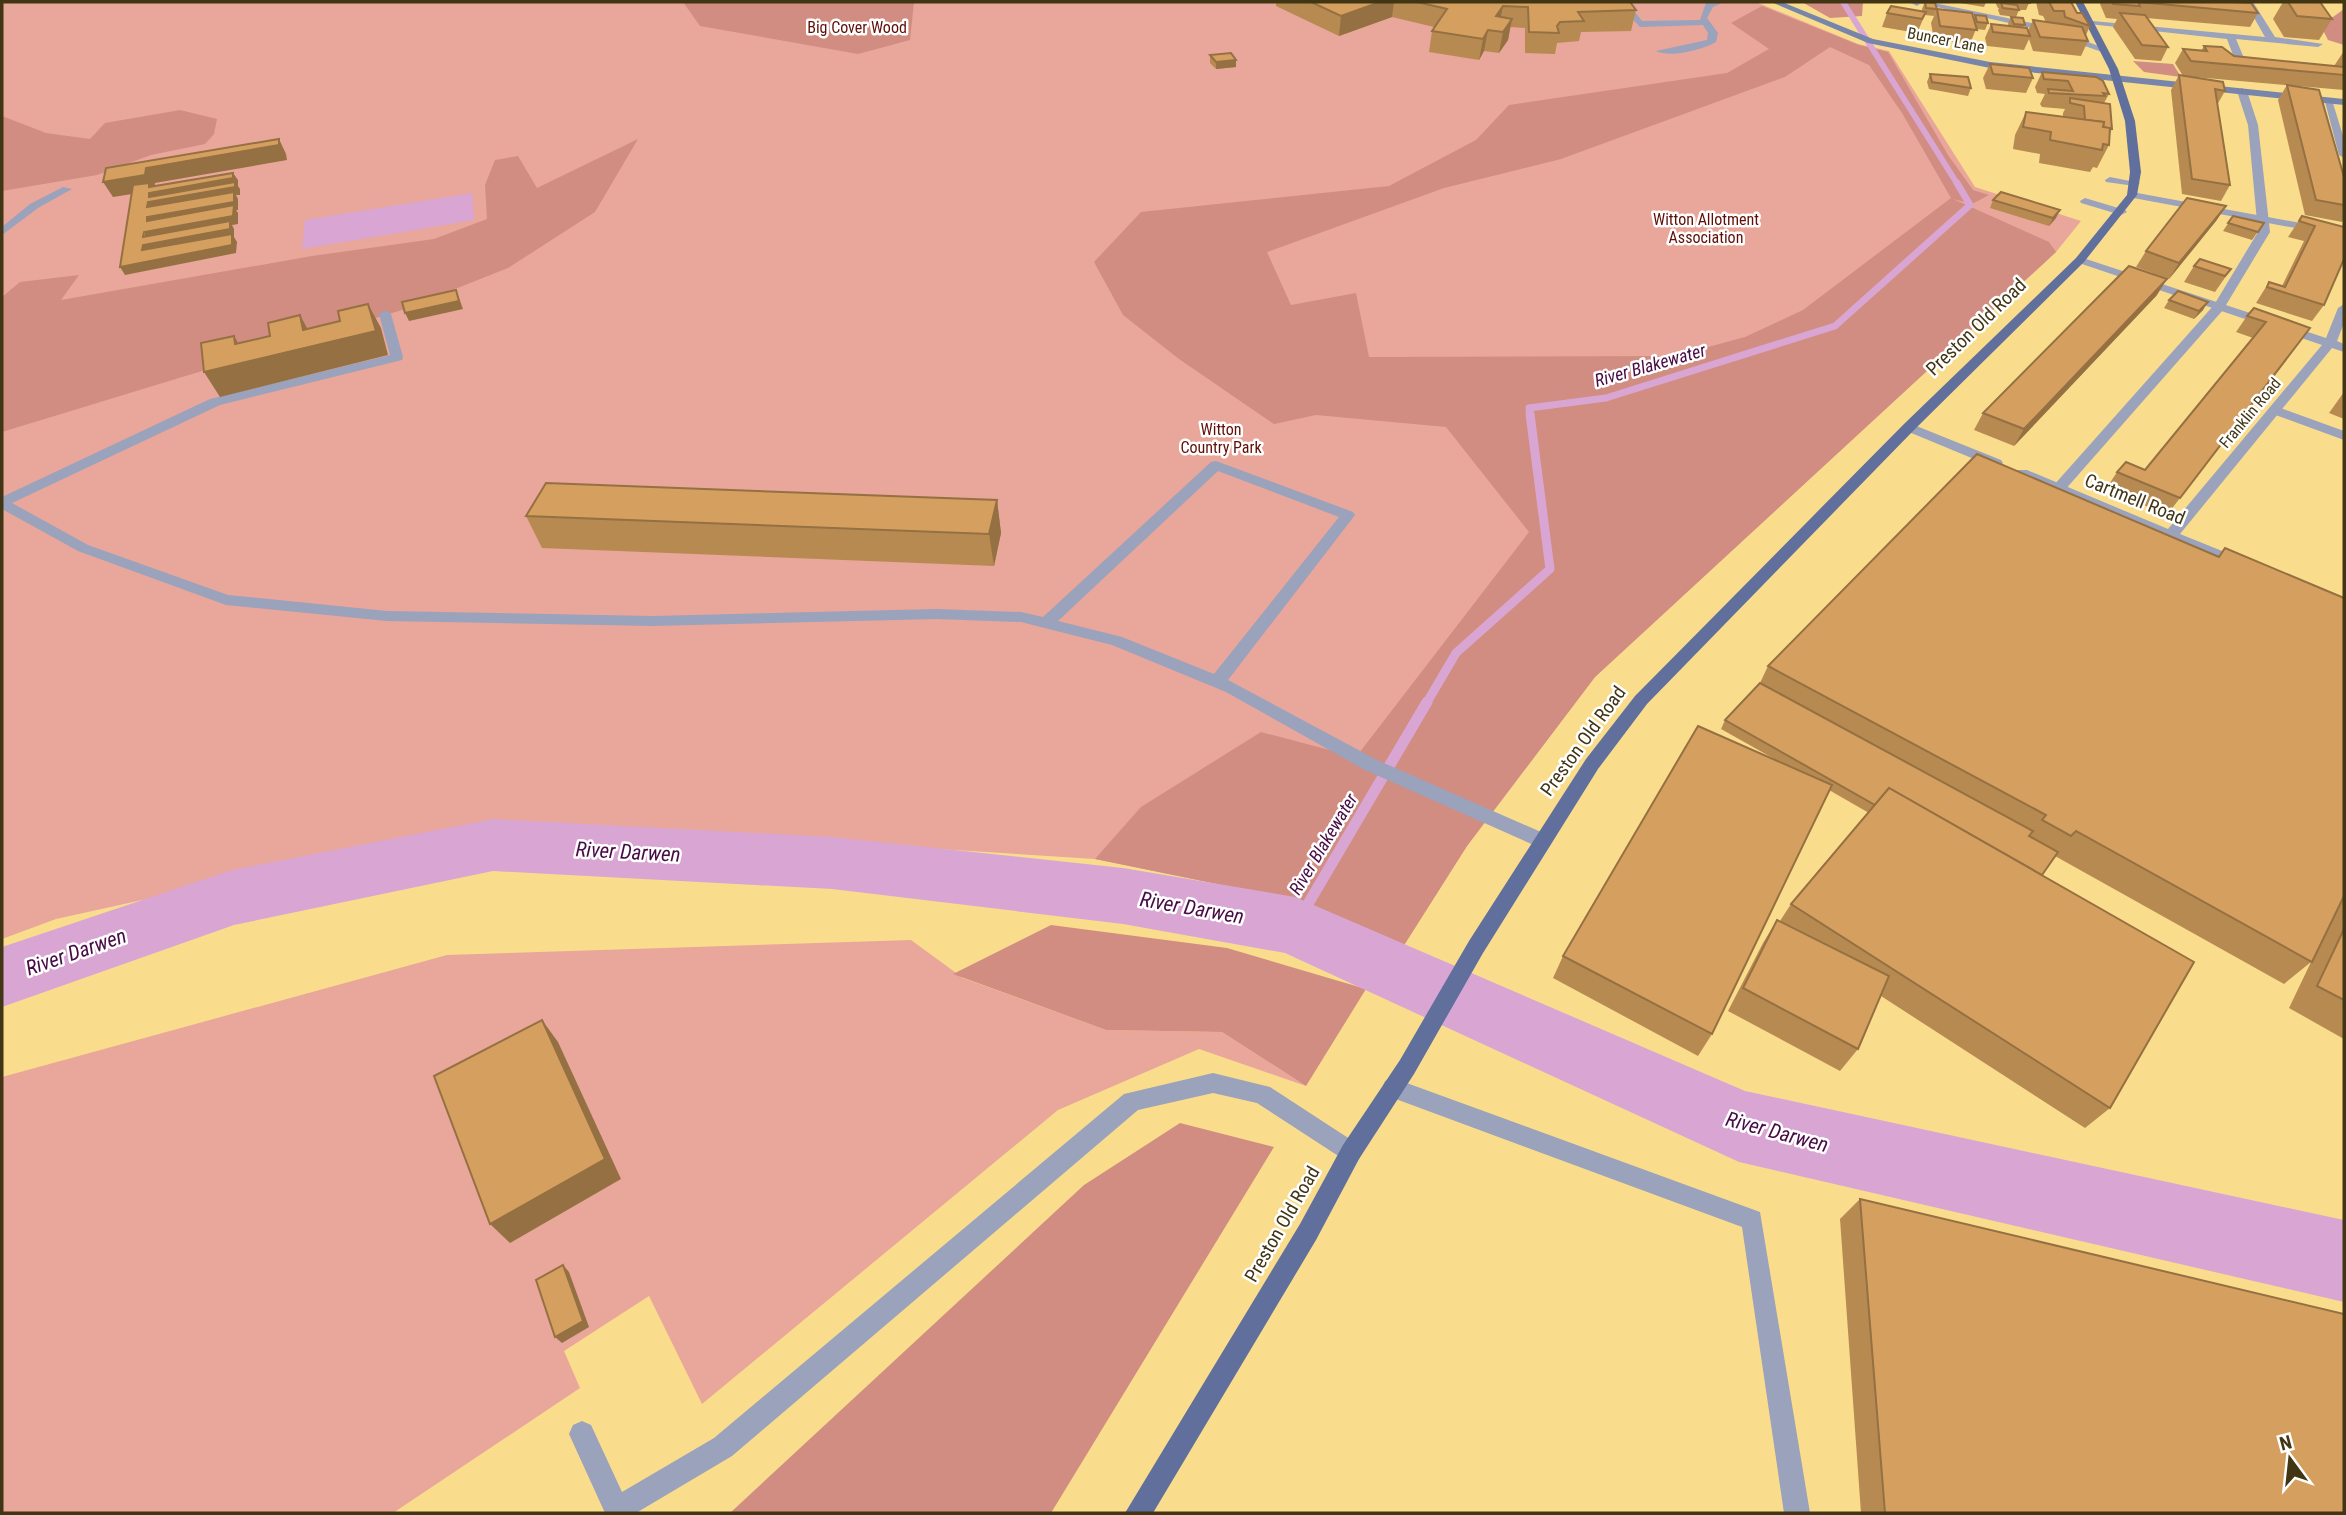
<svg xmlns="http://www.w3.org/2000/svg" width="2346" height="1515" font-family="'Roboto Condensed',sans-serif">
<rect width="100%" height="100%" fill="#f9dd8d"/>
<g fill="#e9a69a">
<path d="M2,2H1756L1858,44L1889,51L1975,187L2081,221L2056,252L1595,677L1467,846L1401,950L1280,897L1095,859L549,824L342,856L56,919L2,939Z"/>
<path d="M911,940L963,978L1106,1030L1222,1032L1306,1086L1199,1049L1058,1110L702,1404L649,1296L564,1351L580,1388L393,1513H2V1077L447,955Z"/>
</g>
<g fill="#d18d81" fill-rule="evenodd">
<path d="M683,2H914L910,40L858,54L700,26Z"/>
<path d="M1802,2H1863L1862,16L1830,18Z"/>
<path d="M1762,6L1859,45L1888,52L1948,155L1973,190L1989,195L1972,204L1953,199L2049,242L2056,252L1595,677L1467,846L1401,950L1280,897L1095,859L1141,807L1261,732L1356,757L1529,532L1446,427L1316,415L1274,424L1179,359L1123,315L1094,262L1141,212L1389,186L1476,140L1509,105L1727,73L1769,49L1731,23ZM1830,47L1869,65L1902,113L1951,198L1803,310L1745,337L1675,356L1369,357L1356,293L1291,305L1267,252L1444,188L1561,159L1785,77Z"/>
<path d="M2344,9V45L2328,40L2316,16L2333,17Z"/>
<path d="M2133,61L2173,64L2181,77L2144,72Z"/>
<path d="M180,110L217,119L214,134L205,144L151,155L97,175L2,191V116L46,133L90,139L105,123Z"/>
<path d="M638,139L595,212L508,268L402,310L2,432V297L20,282L79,275L61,300L312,256L434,239L487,219L485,185L495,160L518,156L537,188Z"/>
<path d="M1051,925L1227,948L1366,989L1306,1086L1222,1032L1106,1030L953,974Z"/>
<path d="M1180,1123L1274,1147L1051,1513H730L1084,1185Z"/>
</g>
<path fill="#d9a6d3" d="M472,193L474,220L302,249L305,220Z"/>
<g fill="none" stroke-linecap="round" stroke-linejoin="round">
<path stroke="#d9a6d3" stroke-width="6" d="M1843,2L1958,185"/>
<path stroke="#d9a6d3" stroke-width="7" d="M1530,416L1529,408L1606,398L1835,326L1970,205L1957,183"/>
<path stroke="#d9a6d3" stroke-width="9" d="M1426,704L1456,653L1550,569L1530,414"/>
<path stroke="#d9a6d3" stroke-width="11" d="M1295,926L1427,702"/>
<path fill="#d9a6d3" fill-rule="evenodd" d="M493,819L832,837L1123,868L1295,897L1745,1091L2344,1220V1302L1739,1162L1285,953L1123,924L832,889L493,871L234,925L2,1007V947L232,870Z"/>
<g fill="#9aa2bc" fill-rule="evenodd">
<path d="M1724,2L1713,7L1707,18L1718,33L1716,42C1702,50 1670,58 1656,51L1707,40L1708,33L1703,25L1640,27L1627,13L1634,11L1642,21L1700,20L1706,3Z"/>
<path d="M1914,2H1929L2041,25L2107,49L2102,52L2036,29Z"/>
<path d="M2242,88L2247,91L2258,125L2270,232L2223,310L2064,491H2054V485L2214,305L2258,232L2248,125L2237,91Z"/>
<path d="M2110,177L2140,183L2135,186L2106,182L2105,180Z"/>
<path d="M63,187L72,189L38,208L2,235V227L30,204Z"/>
<path d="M2085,198L2125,210L2127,212L2121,215L2081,203L2080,201Z"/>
<path d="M385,310L391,314L403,357L402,360L220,405L12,503L88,545L228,595L387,611L653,616L937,609L1021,612L1043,617L1211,462L1216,461L1353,512L1355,515L1228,680L1377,760L1550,836L1552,841L1550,846H1536L1365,770L1226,692L1112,645L1021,622L937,619L653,626L387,621L226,605L78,551L2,509V497L210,399L390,355L379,314ZM1218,471L1339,517L1214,674L1122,637L1058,621Z"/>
<path d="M2275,406L2344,431V440L2270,413L2268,410Z"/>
<path d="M1213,1073L1270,1087L1359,1145L1362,1152L1359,1159L1351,1163L1343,1159L1257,1103L1213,1093L1138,1110L732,1456L636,1513H605L569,1434L573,1425L582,1421L591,1425L622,1492L714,1438L1124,1094Z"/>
<path d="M1393,1078L1760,1212L1810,1513H1784L1742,1227L1385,1095L1382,1088L1385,1081Z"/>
</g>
<g fill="#9aa2bc" fill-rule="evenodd">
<path d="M1909,2H1920L1921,3L1917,6Z"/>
<path d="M2245,2H2253L2275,37L2323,44L2318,47L2236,39L2246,63L2241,66L2236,63L2227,39L2089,24L2093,21L2265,37Z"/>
<path d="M2324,98L2332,100L2344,139V158L2339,155Z"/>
<path d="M2132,192L2344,231V237L2128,197V193Z"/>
<path d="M2080,257L2326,338L2338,308L2344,304V323L2337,341L2344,344V352L2332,348L2180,534L2247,561L2250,565L2247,569H2237L2015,473L2017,470H2027L2168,529L2322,345L2076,262V258Z"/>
<path d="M1909,423L2001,460L2003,463L1996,467L1991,466L1904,430L1902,427Z"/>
</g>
<path fill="#7885aa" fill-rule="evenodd" d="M1771,2H1782L1873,39L1990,62L2344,99V105L1990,68L1868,43Z"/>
<path fill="#616f9c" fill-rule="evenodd" d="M2075,2H2083L2118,69L2135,121L2141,172L2137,195L2084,262L1914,430L1647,704L1598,769L1483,953L1414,1074L1359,1159L1316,1240L1153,1513H1125L1300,1224L1343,1145L1400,1060L1469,941L1586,759L1635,696L1904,424L2076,258L2127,195L2130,172L2125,121L2109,69Z"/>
</g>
<g fill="#b78a52">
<path d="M1276,2H1630L1636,10L1631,31L1581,32L1579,41L1557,43L1555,54L1525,53V28L1510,27L1508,40L1499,53L1484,51L1479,60L1429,52L1432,31L1434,27L1392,17L1339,36L1276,6Z"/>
<path d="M1925,2L1937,9L1934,16L1925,15L1917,33L1882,27L1887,13L1922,11V9Z"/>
<path d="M1954,2H1986L1984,7Z"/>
<path d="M1995,2H2028L2029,3L2026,10H2019L2016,17L2000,15L1998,10L1999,8H1998Z"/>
<path d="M2036,2H2071L2077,13L2090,26L2086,35L2088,41L2081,56L2033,51L2029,39L2024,50L1987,46L1985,38L1991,24L2009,26L2008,24L2011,17L2025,25L2023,27L2028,31L2033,20L2046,22L2043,16L2039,15Z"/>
<path d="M2101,2H2238L2258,13L2250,27L2146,18L2168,47L2161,61L2135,59L2113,27L2117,19L2106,18L2100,4Z"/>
<path d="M2283,2H2320L2332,19L2319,40L2284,37L2273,19Z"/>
<path d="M1937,9L1974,18L1975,15L1988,23L1985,30L1976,29L1970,44L1934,40L1931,23Z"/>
<path d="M2204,46L2234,56L2334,66L2344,51V90L2183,76L2175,63L2183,49L2201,51Z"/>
<path d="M1210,55L1236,67L1216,69L1210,63Z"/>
<path d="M1990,64L2033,78L2026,93L1986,89L1983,78Z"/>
<path d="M2042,72L2109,94L2104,103L2112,129L2110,133L2109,145L2097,168L2093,167L2090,172L2039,163L2040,154L2013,149L2015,135L2026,112L2063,117V113L2065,109L2042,107L2040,104L2045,94L2037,93L2035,87Z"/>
<path d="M1930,74L1971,88L1968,96L1929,89L1927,82Z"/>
<path d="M2179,75L2225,91L2217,105L2230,185L2221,201L2182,194L2171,90Z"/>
<path d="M2287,85L2344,177V218L2342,222L2305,215L2278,100Z"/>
<path d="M1993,200L2056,218L2049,226L1990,208Z"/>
<path d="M2226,206L2216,221L2169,279L2136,267L2146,251Z"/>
<path d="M2233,216L2264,223L2252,240L2223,231Z"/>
<path d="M2302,216L2344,227L2324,305L2312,321L2256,303L2269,282L2282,286L2304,241L2288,237Z"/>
<path d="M2194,266L2231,269L2215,292L2184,282Z"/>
<path d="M2157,295L2014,446L1974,430L1983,413Z"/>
<path d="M2169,300L2203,310L2194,319L2164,308Z"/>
<path d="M2247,316L2310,328L2167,515L2106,489L2117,472L2145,470L2253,338L2236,332Z"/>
<path d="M2344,392V419L2329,413Z"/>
<path d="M997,500L1001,533L994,566L542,548L526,516Z"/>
<path d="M2219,556L2344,598V1039L2289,1008L2311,962L2284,984L2055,856L2042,875L2110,1108L2085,1128L1881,996L1858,1049L1840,1071L1728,1011L1763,943L1777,920L1780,921L1791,904L1869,813L1829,790L1712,1034L1698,1056L1553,978L1563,956L1778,761L1721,729L1725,720L1760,683L1768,666Z"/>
<path d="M1860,1199L2344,1513H1861L1840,1219Z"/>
</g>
<g fill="#957042">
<path d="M1380,2H1394L1392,17L1339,36L1341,16Z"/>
<path d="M1503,6L1499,26L1496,16Z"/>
<path d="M1512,19L1508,40L1499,53L1503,32Z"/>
<path d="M1488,30L1484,51L1479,60L1483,39Z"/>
<path d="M1236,60V67L1216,69V62Z"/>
<path d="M279,139L286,154L287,160L155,183L154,192L233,173L238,180V186L240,189V195H236L238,199V210H236L238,213V224L232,225L234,229V237L237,242L236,253L125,275L120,267L142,250L147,221L149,193L151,191L113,197L103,182L146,168Z"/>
<path d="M2226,206L2216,221L2169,279L2179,263Z"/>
<path d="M2060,210L2056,218L2049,226L2053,218Z"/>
<path d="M2167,279L2157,295L2014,446L2024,429Z"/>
<path d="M456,290L463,309L409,321L405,313Z"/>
<path d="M2208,302L2203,310L2194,319L2199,311Z"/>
<path d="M368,304L381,328L388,355L220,397L204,372L235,344L234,336L248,360L303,330L300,315L313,339Z"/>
<path d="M997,500L1001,533L994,566L989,534Z"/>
<path d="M542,1020L558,1042L621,1179L510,1243L490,1224Z"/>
<path d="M563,1265L569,1272L589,1327L562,1343L555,1337Z"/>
</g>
<g fill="#d5a05f" stroke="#957042" stroke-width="2">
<path d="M1311,2H1380L1341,16Z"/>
<path d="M1417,2H1630L1636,10L1578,12L1584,21L1560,22L1557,26L1559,33L1529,32L1528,7L1503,6L1496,16L1512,19L1503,32L1488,30L1483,39L1432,31L1447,9Z"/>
<path d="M1925,2L1935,3L1937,9L1926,8Z"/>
<path d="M2008,2H2028L2029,3Z"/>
<path d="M2049,2H2071L2077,13H2082L2090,26L2065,17L2064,11H2054Z"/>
<path d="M2112,2H2231L2251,3L2258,13L2138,2L2140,6L2113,4Z"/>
<path d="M2288,2H2320L2332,19L2297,16Z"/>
<path d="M2001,3L2017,5L2019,10L2003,8Z"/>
<path d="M1891,6L1926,12L1922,19L1887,13Z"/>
<path d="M1937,9L1972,13L1977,30L1940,26Z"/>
<path d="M2120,13L2145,15L2168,47L2142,45Z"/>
<path d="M1975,15L1986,16L1988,23L1977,22Z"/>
<path d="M2011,17L2023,18L2025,25L2014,24Z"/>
<path d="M2033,20L2082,27L2088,41L2040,37Z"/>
<path d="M1991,24L2027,28L2030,36L1993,32Z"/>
<path d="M2204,46L2222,47L2234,56L2344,67V75L2191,61L2183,49L2207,51Z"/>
<path d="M1231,53L1236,60L1216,62L1210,55Z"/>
<path d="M1990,64L2029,68L2033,78L1993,74Z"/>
<path d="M2042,72L2096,77L2103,81L2109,94L2103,93L2105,96L2049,93L2048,89L2073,91L2068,81L2044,79Z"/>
<path d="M1930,74L1968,77L1971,88L1932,82Z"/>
<path d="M2179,75L2223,82L2225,91L2215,89L2230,185L2192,179Z"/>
<path d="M2287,85L2319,90L2344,177V205L2316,200Z"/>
<path d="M2070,98L2110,104L2112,129L2103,127L2104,122L2085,120L2084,106L2070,103Z"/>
<path d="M2026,112L2104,122L2103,127L2110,128L2109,145L2103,144L2102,150L2050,140L2051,132L2023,127Z"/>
<path d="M279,139V145L146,168L145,175L103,182L106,168Z"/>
<path d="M233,173V178L149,193V197L235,182V187L148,202L147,207L234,192V202L147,217V221L234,205L233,216L144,232L143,237L230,221V229L143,245L142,250L232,234V245L120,267L133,185L149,183V187Z"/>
<path d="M2001,192L2060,210L2053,218L1993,200Z"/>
<path d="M2187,198L2226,206L2179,263L2146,251Z"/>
<path d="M2233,216L2264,223L2258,232L2228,223Z"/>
<path d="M2302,216L2344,227V259L2324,305L2267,287L2269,282L2285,287L2315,226L2299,221Z"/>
<path d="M2200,259L2231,269L2225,276L2194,266Z"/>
<path d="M2129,266L2167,279L2024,429L1983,413Z"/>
<path d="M456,290L459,301L405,313L402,302Z"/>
<path d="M2178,291L2208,302L2199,311L2169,300Z"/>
<path d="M368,304L376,331L204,372L201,343L234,336L235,344L270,336L268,323L300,315L303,330L340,321L338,311Z"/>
<path d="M2254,308L2310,328L2180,498L2117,472L2126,462L2145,470L2266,322L2247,316Z"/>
<path d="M1977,454L2219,557L2225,548L2344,598V896L2312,962L2076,831L2071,836L2042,820L2046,815L1768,666Z"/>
<path d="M546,483L997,500L989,534L526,516Z"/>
<path d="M1760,683L2033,831L2029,836L2058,852L2042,875L1889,788L1875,805L1725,720Z"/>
<path d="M1698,726L1832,785L1712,1034L1563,956Z"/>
<path d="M1889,788L2194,962L2110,1108L1791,904Z"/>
<path d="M1777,920L1889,976L1858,1049L1743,988Z"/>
<path d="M2344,929V1000L2317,986Z"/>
<path d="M542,1020L605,1159L490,1224L434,1076Z"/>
<path d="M1860,1199L2344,1314V1513H1885Z"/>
<path d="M563,1265L583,1321L555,1337L536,1280Z"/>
</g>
<g text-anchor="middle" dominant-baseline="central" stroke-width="5" stroke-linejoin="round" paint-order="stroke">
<g font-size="16" fill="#600f07" stroke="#fff">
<text x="857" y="27">Big Cover Wood</text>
<text x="1706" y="219">Witton Allotment<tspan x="1706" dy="18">Association</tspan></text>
<text x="1221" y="429">Witton<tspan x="1221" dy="18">Country Park</tspan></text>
</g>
<g font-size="16" fill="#413514" stroke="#fff">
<text transform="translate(1946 40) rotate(11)">Buncer Lane</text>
<text transform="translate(2250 413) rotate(-50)">Franklin Road</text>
</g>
<g font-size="18" font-style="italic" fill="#480b45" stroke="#fff">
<text transform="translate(1650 365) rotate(-16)">River Blakewater</text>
<text transform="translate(1323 844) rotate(-59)">River Blakewater</text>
</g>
<g font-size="19" fill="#413514" stroke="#fff">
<text transform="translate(1976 327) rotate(-44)">Preston Old Road</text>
<text transform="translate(2135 499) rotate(22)">Cartmell Road</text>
<text transform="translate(1583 741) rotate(-54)">Preston Old Road</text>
<text transform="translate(1282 1224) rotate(-60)">Preston Old Road</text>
</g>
<g font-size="21" font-style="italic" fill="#480b45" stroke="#fff">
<text transform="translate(628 852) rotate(3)">River Darwen</text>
<text transform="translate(1192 908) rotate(10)">River Darwen</text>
<text transform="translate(76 952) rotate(-19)">River Darwen</text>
<text transform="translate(1777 1132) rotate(15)">River Darwen</text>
</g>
</g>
<rect width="2346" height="1515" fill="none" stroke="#413514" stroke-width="7"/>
<g transform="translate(2290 1459) rotate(345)" stroke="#ffffff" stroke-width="5" paint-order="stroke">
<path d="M0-5L12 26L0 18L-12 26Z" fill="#413514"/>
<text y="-10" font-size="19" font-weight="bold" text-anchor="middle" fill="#413514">N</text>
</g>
</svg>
